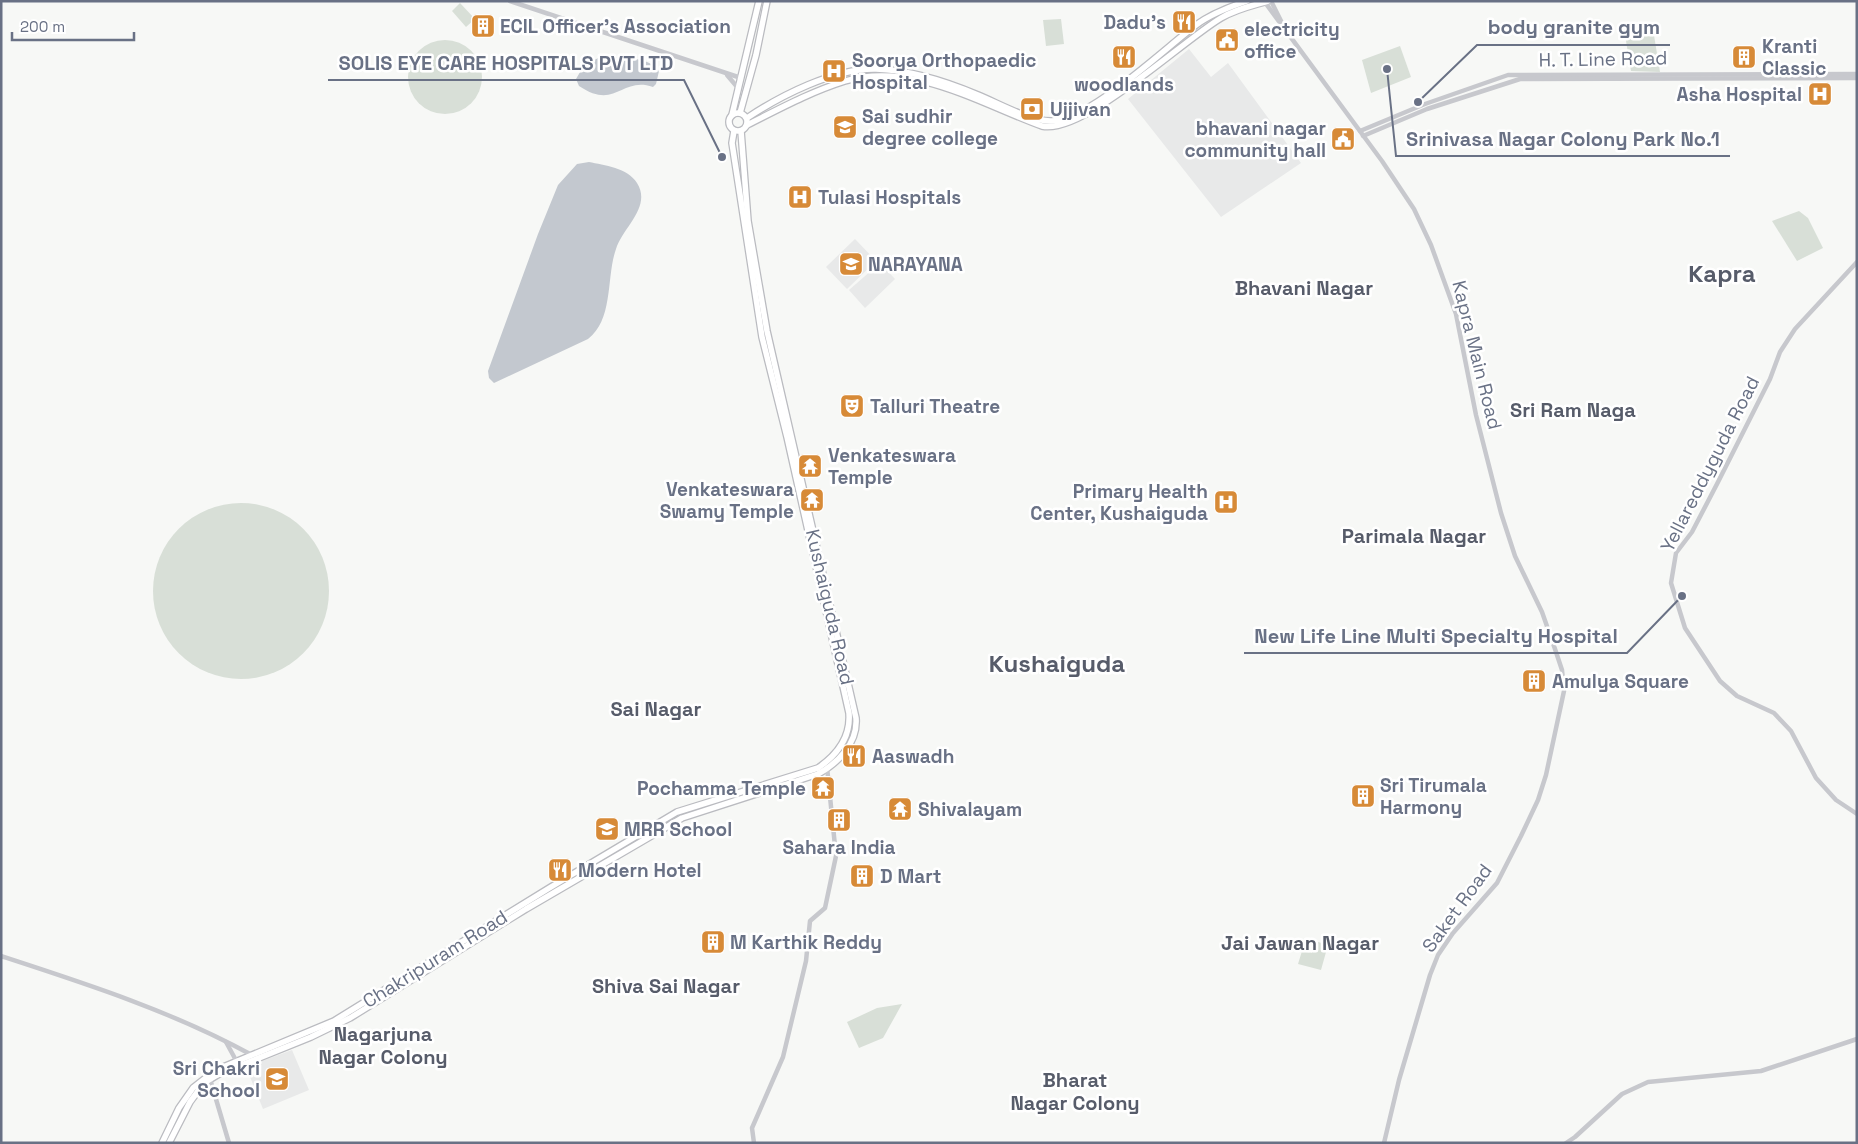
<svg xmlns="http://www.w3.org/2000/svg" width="1858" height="1144" font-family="'Space Grotesk',sans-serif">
<rect width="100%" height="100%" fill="#f7f8f6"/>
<g fill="#e8e9e9">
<path d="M1189,49L1211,77L1228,63L1301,163L1221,217L1128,99Z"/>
<path d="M855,239L876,261L847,289L826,267Z"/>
<path d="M880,263L895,279L865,308L849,290Z"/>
<path d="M292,1050L309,1090L263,1109L246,1067Z"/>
</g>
<g fill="#d8dfd7">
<path d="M460,3L475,19L466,27L452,11Z"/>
<path d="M1061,19L1064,44L1046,46L1043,20Z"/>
<path d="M1652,23L1660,72L1631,71L1624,29Z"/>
<circle cx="445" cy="77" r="37"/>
<path d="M1400,46L1411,77L1371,93L1362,60Z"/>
<path d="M1799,211L1808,218L1823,248L1797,261L1772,221Z"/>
<circle cx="241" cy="591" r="88"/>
<path d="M1315,941L1328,945L1321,970L1298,964L1302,951L1312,953Z"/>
<path d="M902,1004L883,1038L859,1048L847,1022L877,1008Z"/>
</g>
<g fill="#c3c8cf">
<path d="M598,58C614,57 651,56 659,71L656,84L653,87C621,76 616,111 579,86L576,79L583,67Z"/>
<path d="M589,162C604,165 628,168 637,183C652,207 623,227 616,249C606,277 614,319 588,339L494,383L489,378L488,371L538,234L558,185L577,164Z"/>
</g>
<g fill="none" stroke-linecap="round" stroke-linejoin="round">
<defs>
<g id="major">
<circle cx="738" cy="122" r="9"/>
<path d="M740,113L756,55L767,1"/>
<path d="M732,115L759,1"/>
<path d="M747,118C780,96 834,68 876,69C911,70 945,81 978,95C998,103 1031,122 1052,121C1090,120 1164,49 1196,25C1211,14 1229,7 1247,1"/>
<path d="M747,125C779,109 810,92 845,81C912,61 981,104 1042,126C1083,135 1182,41 1221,18C1236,9 1251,6 1268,1"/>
<path d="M162,1143L179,1108L193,1088L216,1070L334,1021L551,887L677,812L818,768C837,755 851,737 849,713L787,437L762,337L732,143L734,131"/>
<path d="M169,1143L190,1102L204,1083L219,1074L311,1037L350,1018L526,909L682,818L818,774C838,763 858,743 856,718L767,331L748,221L741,131"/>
</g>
</defs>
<use href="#major" stroke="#babbc0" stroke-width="8"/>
<g stroke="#c7c8cd" stroke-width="4.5">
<path d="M510,1L741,78"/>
<path d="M1264,1L1382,161L1414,209L1431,245L1456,314L1476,415L1501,513L1515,556L1542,612L1555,649L1562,670L1564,691L1546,775L1538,800L1521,836L1497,883L1453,933L1438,955L1430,975L1399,1080L1384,1143"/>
<path d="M1271,1L1284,27"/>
<path d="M727,75L738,88"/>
<path d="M1360,131L1425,104L1508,75L1857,74"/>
<path d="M1363,136L1427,109L1520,79L1857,78"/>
<path d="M1857,262L1795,329L1780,352L1770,379L1717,484L1692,532L1676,553L1671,583L1685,628L1720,681L1737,696L1774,713L1791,731L1816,778L1836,800L1857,814"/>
<path d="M1,956C87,984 171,1011 250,1054L251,1057"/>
<path d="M226,1042L238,1064"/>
<path d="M210,1079L229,1143"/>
<path d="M754,1143L752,1128L783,1057L806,961L810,921L825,908L836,856L827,767"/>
<path d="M1566,1143L1575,1137L1622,1094L1648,1082L1761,1071L1857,1039"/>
</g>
<use href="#major" stroke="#fff" stroke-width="5.5"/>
</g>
<defs>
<symbol id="restaurant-square" viewBox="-11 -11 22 22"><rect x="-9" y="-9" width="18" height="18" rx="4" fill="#d78a37" stroke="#fff"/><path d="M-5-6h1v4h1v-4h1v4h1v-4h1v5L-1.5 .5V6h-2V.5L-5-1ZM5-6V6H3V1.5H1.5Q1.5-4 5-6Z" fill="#fff"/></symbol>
<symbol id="building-square" viewBox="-11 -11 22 22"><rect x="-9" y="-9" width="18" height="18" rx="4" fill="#d78a37" stroke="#fff"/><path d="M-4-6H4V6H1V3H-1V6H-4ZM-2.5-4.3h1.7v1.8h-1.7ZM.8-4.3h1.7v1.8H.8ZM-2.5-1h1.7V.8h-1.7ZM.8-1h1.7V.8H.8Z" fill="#fff"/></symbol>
<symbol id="civic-square" viewBox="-11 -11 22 22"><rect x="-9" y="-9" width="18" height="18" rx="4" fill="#d78a37" stroke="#fff"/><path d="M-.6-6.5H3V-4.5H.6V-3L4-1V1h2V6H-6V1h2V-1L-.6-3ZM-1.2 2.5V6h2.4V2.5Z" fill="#fff"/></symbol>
<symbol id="hospital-square" viewBox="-11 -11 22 22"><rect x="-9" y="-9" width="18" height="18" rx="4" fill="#d78a37" stroke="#fff"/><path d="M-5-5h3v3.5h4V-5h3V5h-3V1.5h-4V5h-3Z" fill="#fff"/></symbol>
<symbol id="bank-square" viewBox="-11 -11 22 22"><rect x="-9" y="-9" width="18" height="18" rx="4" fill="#d78a37" stroke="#fff"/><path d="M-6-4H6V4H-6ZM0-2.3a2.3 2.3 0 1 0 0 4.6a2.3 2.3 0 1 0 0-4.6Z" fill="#fff"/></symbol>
<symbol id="university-square" viewBox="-11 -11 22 22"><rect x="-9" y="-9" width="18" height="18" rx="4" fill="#d78a37" stroke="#fff"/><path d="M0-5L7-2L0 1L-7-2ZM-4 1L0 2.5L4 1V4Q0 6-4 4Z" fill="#fff"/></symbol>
<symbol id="school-square" viewBox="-11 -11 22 22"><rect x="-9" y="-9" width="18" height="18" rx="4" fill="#d78a37" stroke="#fff"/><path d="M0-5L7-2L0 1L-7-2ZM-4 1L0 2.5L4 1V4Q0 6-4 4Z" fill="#fff"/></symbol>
<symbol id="theatre-square" viewBox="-11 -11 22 22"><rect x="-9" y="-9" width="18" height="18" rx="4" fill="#d78a37" stroke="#fff"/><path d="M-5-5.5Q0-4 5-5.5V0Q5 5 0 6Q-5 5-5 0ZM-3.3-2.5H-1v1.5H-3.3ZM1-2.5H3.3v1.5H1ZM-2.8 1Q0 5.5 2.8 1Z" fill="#fff"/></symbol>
<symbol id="temple-square" viewBox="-11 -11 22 22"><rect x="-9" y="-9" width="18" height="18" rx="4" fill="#d78a37" stroke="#fff"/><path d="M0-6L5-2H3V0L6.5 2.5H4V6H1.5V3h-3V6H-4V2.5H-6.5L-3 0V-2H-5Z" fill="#fff"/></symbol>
</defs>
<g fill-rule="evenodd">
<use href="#restaurant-square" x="1170" y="8" width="28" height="28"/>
<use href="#building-square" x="469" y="12" width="28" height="28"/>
<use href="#civic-square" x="1213" y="26" width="28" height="28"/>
<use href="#restaurant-square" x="1110" y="43" width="28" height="28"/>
<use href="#building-square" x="1730" y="43" width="28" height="28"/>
<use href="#hospital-square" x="820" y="57" width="28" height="28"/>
<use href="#hospital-square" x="1806" y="80" width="28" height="28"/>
<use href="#bank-square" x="1018" y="95" width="28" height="28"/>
<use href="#university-square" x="831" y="113" width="28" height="28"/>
<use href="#civic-square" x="1329" y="125" width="28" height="28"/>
<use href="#hospital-square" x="786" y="183" width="28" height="28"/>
<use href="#school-square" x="837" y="250" width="28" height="28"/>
<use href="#theatre-square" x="838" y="392" width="28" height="28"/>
<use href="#temple-square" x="796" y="452" width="28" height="28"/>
<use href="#temple-square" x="798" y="486" width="28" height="28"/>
<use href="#hospital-square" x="1212" y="488" width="28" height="28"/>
<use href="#building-square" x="1520" y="667" width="28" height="28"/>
<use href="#restaurant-square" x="840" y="742" width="28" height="28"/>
<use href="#temple-square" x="809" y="774" width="28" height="28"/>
<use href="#building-square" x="1349" y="782" width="28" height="28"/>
<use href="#temple-square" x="886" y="795" width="28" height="28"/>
<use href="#building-square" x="825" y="806" width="28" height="28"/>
<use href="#school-square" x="593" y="815" width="28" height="28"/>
<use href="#restaurant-square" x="546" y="856" width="28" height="28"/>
<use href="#building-square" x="848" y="862" width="28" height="28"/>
<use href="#building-square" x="699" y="928" width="28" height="28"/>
<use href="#school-square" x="263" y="1065" width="28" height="28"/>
</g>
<g text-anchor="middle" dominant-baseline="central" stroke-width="5" stroke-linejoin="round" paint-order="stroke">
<g font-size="19" font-weight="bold" fill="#697185" stroke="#fff" text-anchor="start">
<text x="1166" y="22" text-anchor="end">Dadu's</text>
<text x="500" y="26">ECIL Officer's Association</text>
<text x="1244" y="29">electricity<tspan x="1244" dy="22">office</tspan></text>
<text x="1762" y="46">Kranti<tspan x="1762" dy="22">Classic</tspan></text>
<text x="852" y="60">Soorya Orthopaedic<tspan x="852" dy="22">Hospital</tspan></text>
<text x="1124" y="84" text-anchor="middle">woodlands</text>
<text x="1802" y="94" text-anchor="end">Asha Hospital</text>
<text x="1050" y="109">Ujjivan</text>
<text x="862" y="116">Sai sudhir<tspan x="862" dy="22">degree college</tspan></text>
<text x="1326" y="128" text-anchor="end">bhavani nagar<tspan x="1326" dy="22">community hall</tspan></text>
<text x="818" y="197">Tulasi Hospitals</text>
<text x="868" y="264">NARAYANA</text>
<text x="870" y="406">Talluri Theatre</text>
<text x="828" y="455">Venkateswara<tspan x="828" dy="22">Temple</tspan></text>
<text x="794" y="489" text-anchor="end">Venkateswara<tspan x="794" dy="22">Swamy Temple</tspan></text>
<text x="1208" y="491" text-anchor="end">Primary Health<tspan x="1208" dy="22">Center, Kushaiguda</tspan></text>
<text x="1552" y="681">Amulya Square</text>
<text x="872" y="756">Aaswadh</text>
<text x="1380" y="785">Sri Tirumala<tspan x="1380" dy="22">Harmony</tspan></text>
<text x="806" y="788" text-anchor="end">Pochamma Temple</text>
<text x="918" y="809">Shivalayam</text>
<text x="624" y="829">MRR School</text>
<text x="839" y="847" text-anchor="middle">Sahara India</text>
<text x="578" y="870">Modern Hotel</text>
<text x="880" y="876">D Mart</text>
<text x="730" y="942">M Karthik Reddy</text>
<text x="260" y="1068" text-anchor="end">Sri Chakri<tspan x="260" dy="22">School</tspan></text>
</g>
<g font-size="19" fill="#697185" stroke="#fff">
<text transform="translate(1603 59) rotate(-1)">H. T. Line Road</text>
<text transform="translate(1477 355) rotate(76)">Kapra Main Road</text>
<text transform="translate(1710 464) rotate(-63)">Yellareddyguda Road</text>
<text transform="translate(830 607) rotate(77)">Kushaiguda Road</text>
<text transform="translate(1457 908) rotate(-54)">Saket Road</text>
<text transform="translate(435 959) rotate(-32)">Chakripuram Road</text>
</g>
<g font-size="20" font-weight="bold" fill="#575c6a" stroke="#fff">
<text x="1304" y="288">Bhavani Nagar</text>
<text x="1573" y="410">Sri Ram Naga</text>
<text x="1414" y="536">Parimala Nagar</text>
<text x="656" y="709">Sai Nagar</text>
<text x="1300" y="943">Jai Jawan Nagar</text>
<text x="666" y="986">Shiva Sai Nagar</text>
<text x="383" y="1034">Nagarjuna<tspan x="383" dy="23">Nagar Colony</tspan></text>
<text x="1075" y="1080">Bharat<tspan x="1075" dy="23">Nagar Colony</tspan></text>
</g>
<g font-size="24" font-weight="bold" fill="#575c6a" stroke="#fff">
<text x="1722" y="273">Kapra</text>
<text x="1057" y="663">Kushaiguda</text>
</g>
</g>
<path fill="none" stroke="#697185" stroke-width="2" d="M1418 102L1477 45H1670M722 157L684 80H328M1387 69L1396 156H1730M1682 596L1627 653H1244"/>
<g fill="#697185" stroke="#fff" stroke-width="2">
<circle cx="1418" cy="102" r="5"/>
<circle cx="722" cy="157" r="5"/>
<circle cx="1387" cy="69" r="5"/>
<circle cx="1682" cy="596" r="5"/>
</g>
<g font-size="20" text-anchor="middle" font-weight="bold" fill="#697185" stroke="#fff" stroke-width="5" stroke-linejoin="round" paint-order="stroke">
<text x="1574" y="34">body granite gym</text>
<text x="506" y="70">SOLIS EYE CARE HOSPITALS PVT LTD</text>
<text x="1563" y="146">Srinivasa Nagar Colony Park No.1</text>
<text x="1436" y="643">New Life Line Multi Specialty Hospital</text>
</g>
<rect width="1858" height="1144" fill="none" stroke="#697185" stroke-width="5"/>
<path d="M12 32v8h122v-8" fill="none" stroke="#697185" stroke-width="2.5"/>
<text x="20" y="32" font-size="15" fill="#697185" stroke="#ffffff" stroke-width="4" paint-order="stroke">200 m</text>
</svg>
